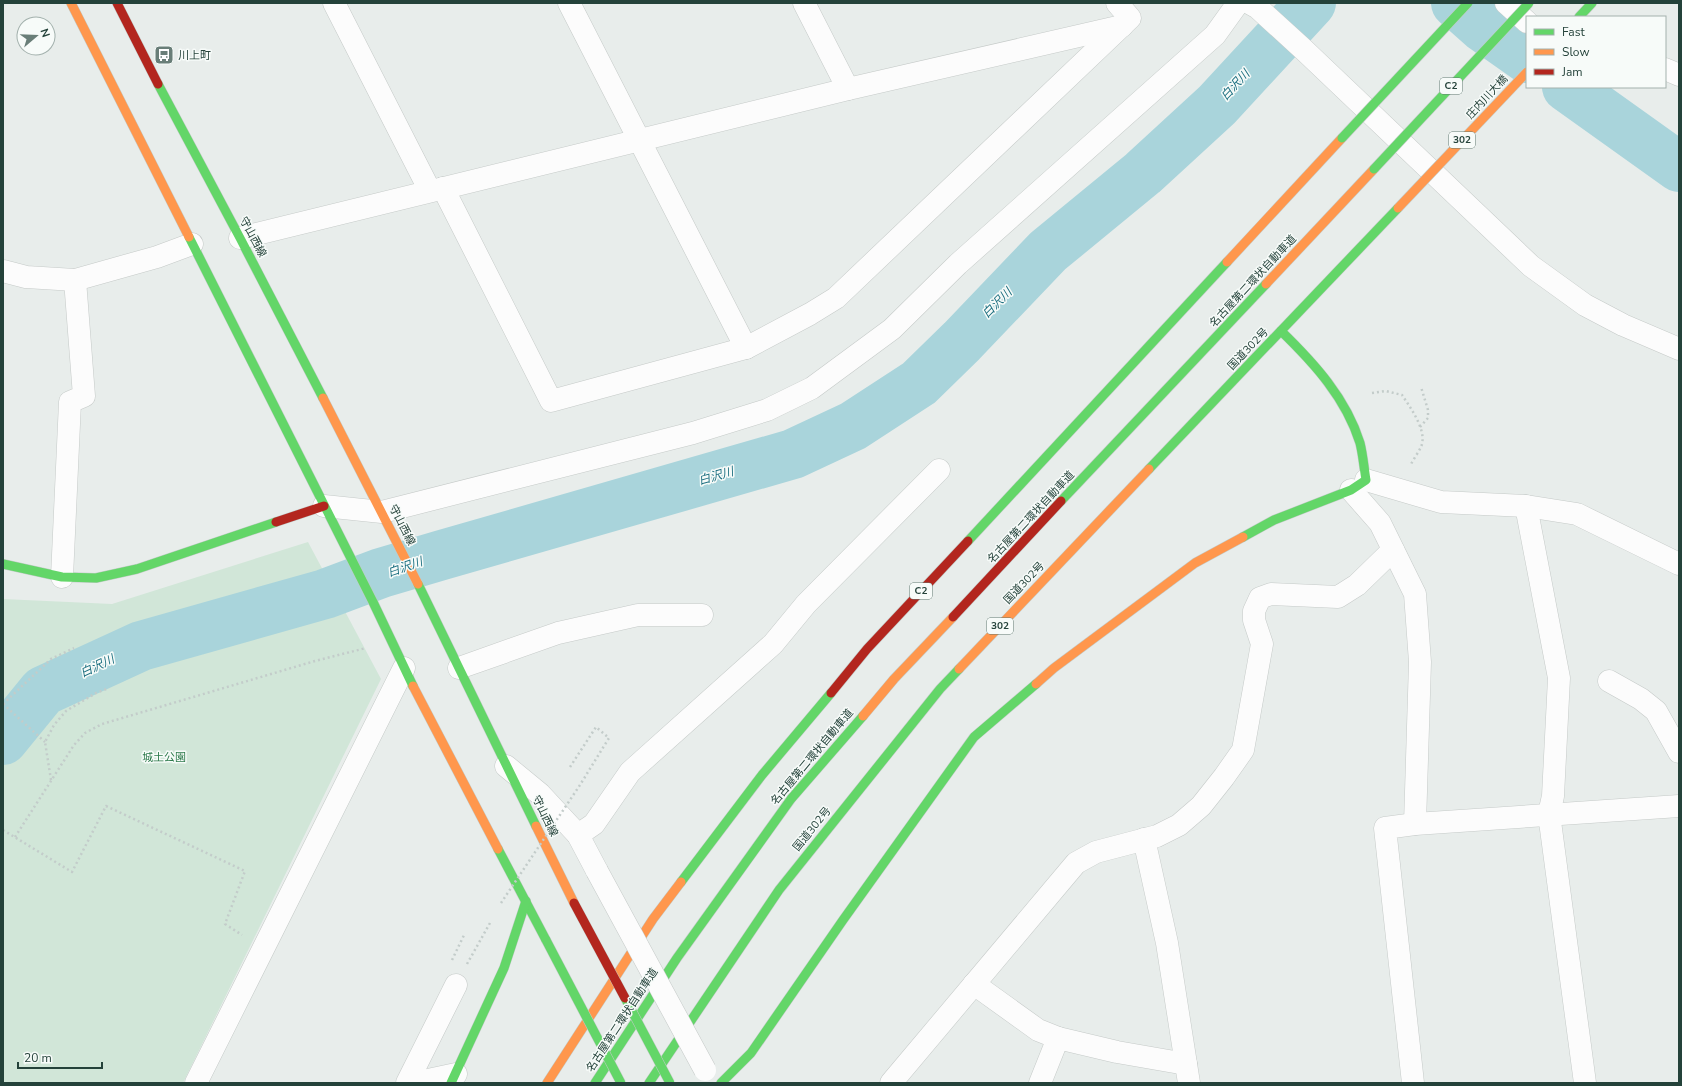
<svg xmlns="http://www.w3.org/2000/svg" width="1682" height="1086" font-family="'Nunito Sans','Noto Sans JP',sans-serif">
<rect width="100%" height="100%" fill="#e8edeb"/>
<path fill="#d1e6d8" d="M308,542L381,679L183,1083H3V599L112,604Z"/>
<g fill="none" stroke-linecap="round" stroke-linejoin="round">
<g stroke="#a9d4db" stroke-width="50">
<path d="M1456,3L1483,27L1527,58"/>
<path d="M1567,87L1679,167"/>
<path d="M3,740L43,691L141,646L325,594L381,573L442,555L793,454L853,426L919,383L962,341L1048,251L1143,173L1217,105L1311,3"/>
</g>
<defs>
<g id="street">
<path d="M334,3L430,191"/>
<path d="M569,3L746,348"/>
<path d="M804,3L848,89"/>
<path d="M1249,3L1258,8L1303,49L1531,266L1585,305L1623,325L1679,349"/>
<path d="M1506,3L1527,22"/>
<path d="M1665,69L1679,75"/>
<path d="M443,188L551,401L746,348L810,314L836,298L1130,18L1117,3"/>
<path d="M240,238L848,89L1122,26"/>
<path d="M3,271L26,277L75,280L157,257L192,244"/>
<path d="M1366,480L1441,502L1526,506L1577,514L1679,564"/>
<path d="M1351,490L1380,523L1415,594L1420,662L1415,824"/>
<path d="M324,506L382,512L693,433L767,410L812,388L892,329L958,264L1215,35L1238,3"/>
<path d="M1526,506L1559,678L1553,796L1549,814L1585,1083"/>
<path d="M62,577L70,402L84,396L75,280"/>
<path d="M459,668L558,633L638,615H702"/>
<path d="M1609,681L1641,699L1656,711L1679,752"/>
<path d="M506,766L540,794L578,835L597,871"/>
<path d="M578,835L594,824L630,772L773,644L806,604L939,470"/>
<path d="M1144,839L1167,943L1186,1064"/>
<path d="M974,984L1038,1030L1058,1038"/>
<path d="M196,1083L404,668"/>
<path d="M407,1083L456,985"/>
<path d="M414,1083L456,1074"/>
<path d="M891,1083L1076,863L1096,852L1157,836L1179,825L1201,806L1224,777L1243,750L1262,644L1254,620V611L1260,598L1271,594L1338,597L1357,585L1393,550"/>
<path d="M1040,1083L1058,1038L1117,1052L1186,1064L1189,1083"/>
<path d="M1413,1083L1385,828L1415,824L1679,806"/>
</g>
<g id="fast">
<path d="M1579,17L1592,3"/>
<path d="M158,84L240,238L323,398"/>
<path d="M189,237L373,602L413,686"/>
<path d="M1149,469L1398,208"/>
<path d="M1061,501L1266,284"/>
<path d="M1243,537L1274,520L1351,490L1366,480C1364,468 1363,455 1360,443C1346,398 1314,363 1281,331"/>
<path d="M968,541L1227,262"/>
<path d="M3,564L62,577L96,578L137,569L276,522"/>
<path d="M418,584L536,826"/>
<path d="M498,849L546,940"/>
<path d="M681,882L762,775L831,693"/>
<path d="M451,1083L504,968L526,901"/>
<path d="M595,1083L677,958L791,799L863,716"/>
<path d="M649,1083L779,890L940,689L959,669"/>
<path d="M721,1083L751,1053L843,920L974,737L1036,684"/>
</g>
<g id="slow">
<path d="M71,3L189,237"/>
<path d="M1227,262L1342,138"/>
<path d="M1266,284L1374,169"/>
<path d="M323,398L418,584"/>
<path d="M959,669L1149,469"/>
<path d="M1036,684L1054,668L1195,563L1243,537"/>
<path d="M413,686L498,849"/>
<path d="M863,716L894,679L953,617"/>
<path d="M536,826L574,903"/>
<path d="M547,1083L653,919L681,882"/>
</g>
<g id="jam">
<path d="M117,3L158,84"/>
<path d="M276,522L324,506"/>
<path d="M953,617L1061,501"/>
<path d="M831,693L867,649L968,541"/>
</g>
</defs>
<use href="#street" stroke="#c5cac8" stroke-width="23"/>
<use href="#fast" stroke="#c3cbc8" stroke-width="10"/>
<use href="#slow" stroke="#c3cbc8" stroke-width="10"/>
<use href="#jam" stroke="#c3cbc8" stroke-width="10"/>
<g stroke="#c3ccca" stroke-width="2.5" stroke-dasharray="2 3" stroke-linecap="butt">
<path d="M1372,393L1386,391L1402,395C1410,407 1428,431 1421,447C1418,453 1413,460 1410,466"/>
<path d="M1420,427L1428,418V410L1421,387"/>
<path d="M3,704L51,659L74,648"/>
<path d="M3,704L45,742"/>
<path d="M570,767L596,727L609,738L580,785"/>
<path d="M51,780L45,742L54,725L66,711L96,693L109,688"/>
<path d="M3,830L72,872L106,806L245,871L225,924L242,935"/>
<path d="M15,837L74,745L85,733L102,724L315,661L366,648"/>
<path d="M452,960L465,933"/>
<path d="M467,964L490,923"/>
</g>
<use href="#street" stroke="#fcfcfc" stroke-width="22"/>
<use href="#fast" stroke="#63d668" stroke-width="9"/>
<use href="#slow" stroke="#ff974d" stroke-width="9"/>
<use href="#jam" stroke="#b3261e" stroke-width="9"/>
<defs>
<path id="street-bridge" d="M597,871L705,1070"/>
<g id="fast-bridge">
<path d="M1342,138L1468,3"/>
<path d="M1374,169L1529,3"/>
<path d="M546,940L621,1083"/>
<path d="M625,998L670,1083"/>
</g>
<path id="slow-bridge" d="M1398,208L1527,72"/>
<path id="jam-bridge" d="M574,903L625,998"/>
</defs>
<use href="#street-bridge" stroke="#c5cac8" stroke-width="23" stroke-linecap="butt"/>
<use href="#fast-bridge" stroke="#c3cbc8" stroke-width="10" stroke-linecap="butt"/>
<use href="#slow-bridge" stroke="#c3cbc8" stroke-width="10" stroke-linecap="butt"/>
<use href="#jam-bridge" stroke="#c3cbc8" stroke-width="10" stroke-linecap="butt"/>
<path stroke="#c3ccca" stroke-width="2.5" stroke-dasharray="2 3" stroke-linecap="butt" d="M501,903L580,785"/>
<use href="#street-bridge" stroke="#fcfcfc" stroke-width="22"/>
<use href="#fast-bridge" stroke="#63d668" stroke-width="9"/>
<use href="#slow-bridge" stroke="#ff974d" stroke-width="9"/>
<use href="#jam-bridge" stroke="#b3261e" stroke-width="9"/>
</g>
<defs>
<symbol id="bus-square" viewBox="-11 -11 22 22"><rect x="-9" y="-9" width="18" height="18" rx="4" fill="#697e78" stroke="#f7fbf9"/><path d="M-5-6H5V4H4V6H2V4H-2V6H-4V4H-5ZM-3.5-4V0h7V-4ZM-3.5 1.2v1.5H-2V1.2ZM2 1.2v1.5H3.5V1.2Z" fill="#fff"/></symbol>
</defs>
<g fill-rule="evenodd">
<use href="#bus-square" x="153" y="44" width="22" height="22"/>
</g>
<g text-anchor="middle" dominant-baseline="central" stroke-width="3" stroke-linejoin="round" paint-order="stroke">
<g fill="#f7fbf9" stroke="#637a73" stroke-width="1">
<rect x="1440" y="78" width="22" height="16" rx="3"/>
<rect x="1449" y="132" width="26" height="16" rx="3"/>
<rect x="910" y="583" width="22" height="16" rx="3"/>
<rect x="987" y="618" width="26" height="16" rx="3"/>
</g>
<g font-size="10" font-weight="bold" fill="#24423a">
<text x="1451" y="86">C2</text>
<text x="1462" y="140">302</text>
<text x="921" y="591">C2</text>
<text x="1000" y="626">302</text>
</g>
<g font-size="11" fill="#24423a" stroke="#f7fbf9" text-anchor="start">
<text x="178" y="55">川上町</text>
</g>
<g font-size="11" fill="#24423a" stroke="#f7fbf9">
<text transform="translate(1487 97) rotate(-47)">庄内川大橋</text>
<text transform="translate(253 237) rotate(62)">守山西線</text>
<text transform="translate(1253 281) rotate(-47)">名古屋第二環状自動車道</text>
<text transform="translate(1248 349) rotate(-46)">国道302号</text>
<text transform="translate(1031 517) rotate(-47)">名古屋第二環状自動車道</text>
<text transform="translate(402 525) rotate(63)">守山西線</text>
<text transform="translate(1024 583) rotate(-46)">国道302号</text>
<text transform="translate(812 757) rotate(-50)">名古屋第二環状自動車道</text>
<text transform="translate(545 816) rotate(64)">守山西線</text>
<text transform="translate(812 829) rotate(-51)">国道302号</text>
<text transform="translate(622 1020) rotate(-57)">名古屋第二環状自動車道</text>
</g>
<g font-size="11" fill="#2d7a4b" stroke="#f7fbf9">
<text x="164" y="757">城土公園</text>
</g>
<g font-size="12" font-style="italic" fill="#1c6f80" stroke="#f7fbf9">
<text transform="translate(1235 85) rotate(-47)">白沢川</text>
<text transform="translate(997 303) rotate(-45)">白沢川</text>
<text transform="translate(716 476) rotate(-16)">白沢川</text>
<text transform="translate(405 567) rotate(-19)">白沢川</text>
<text transform="translate(97 666) rotate(-25)">白沢川</text>
</g>
</g>
<rect width="1682" height="1086" fill="none" stroke="#24423a" stroke-width="8"/>
<rect x="1526" y="16" width="140" height="72" fill="#f7fbf9" stroke="#a3b1ad"/>
<rect x="1534" y="29" width="20" height="6" fill="#63d668" stroke="#a3b1ad"/>
<text x="1562" y="36" font-size="12" fill="#24423a">Fast</text>
<rect x="1534" y="49" width="20" height="6" fill="#ff974d" stroke="#a3b1ad"/>
<text x="1562" y="56" font-size="12" fill="#24423a">Slow</text>
<rect x="1534" y="69" width="20" height="6" fill="#b3261e" stroke="#a3b1ad"/>
<text x="1562" y="76" font-size="12" fill="#24423a">Jam</text>
<g transform="translate(36 36) rotate(71)"><circle r="19" fill="#f7fbf9" stroke="#a3b1ad"/>
<path d="M0-3L7 15L0 10L-7 15Z" fill="#697e78"/>
<text y="-6" font-size="11" font-weight="bold" text-anchor="middle" fill="#24423a">N</text>
</g>
<path d="M18 1062v6h84v-6" fill="none" stroke="#24423a" stroke-width="2"/>
<text x="24" y="1062" font-size="12" fill="#24423a" stroke="#f7fbf9" stroke-width="3" paint-order="stroke">20 m</text>
</svg>
